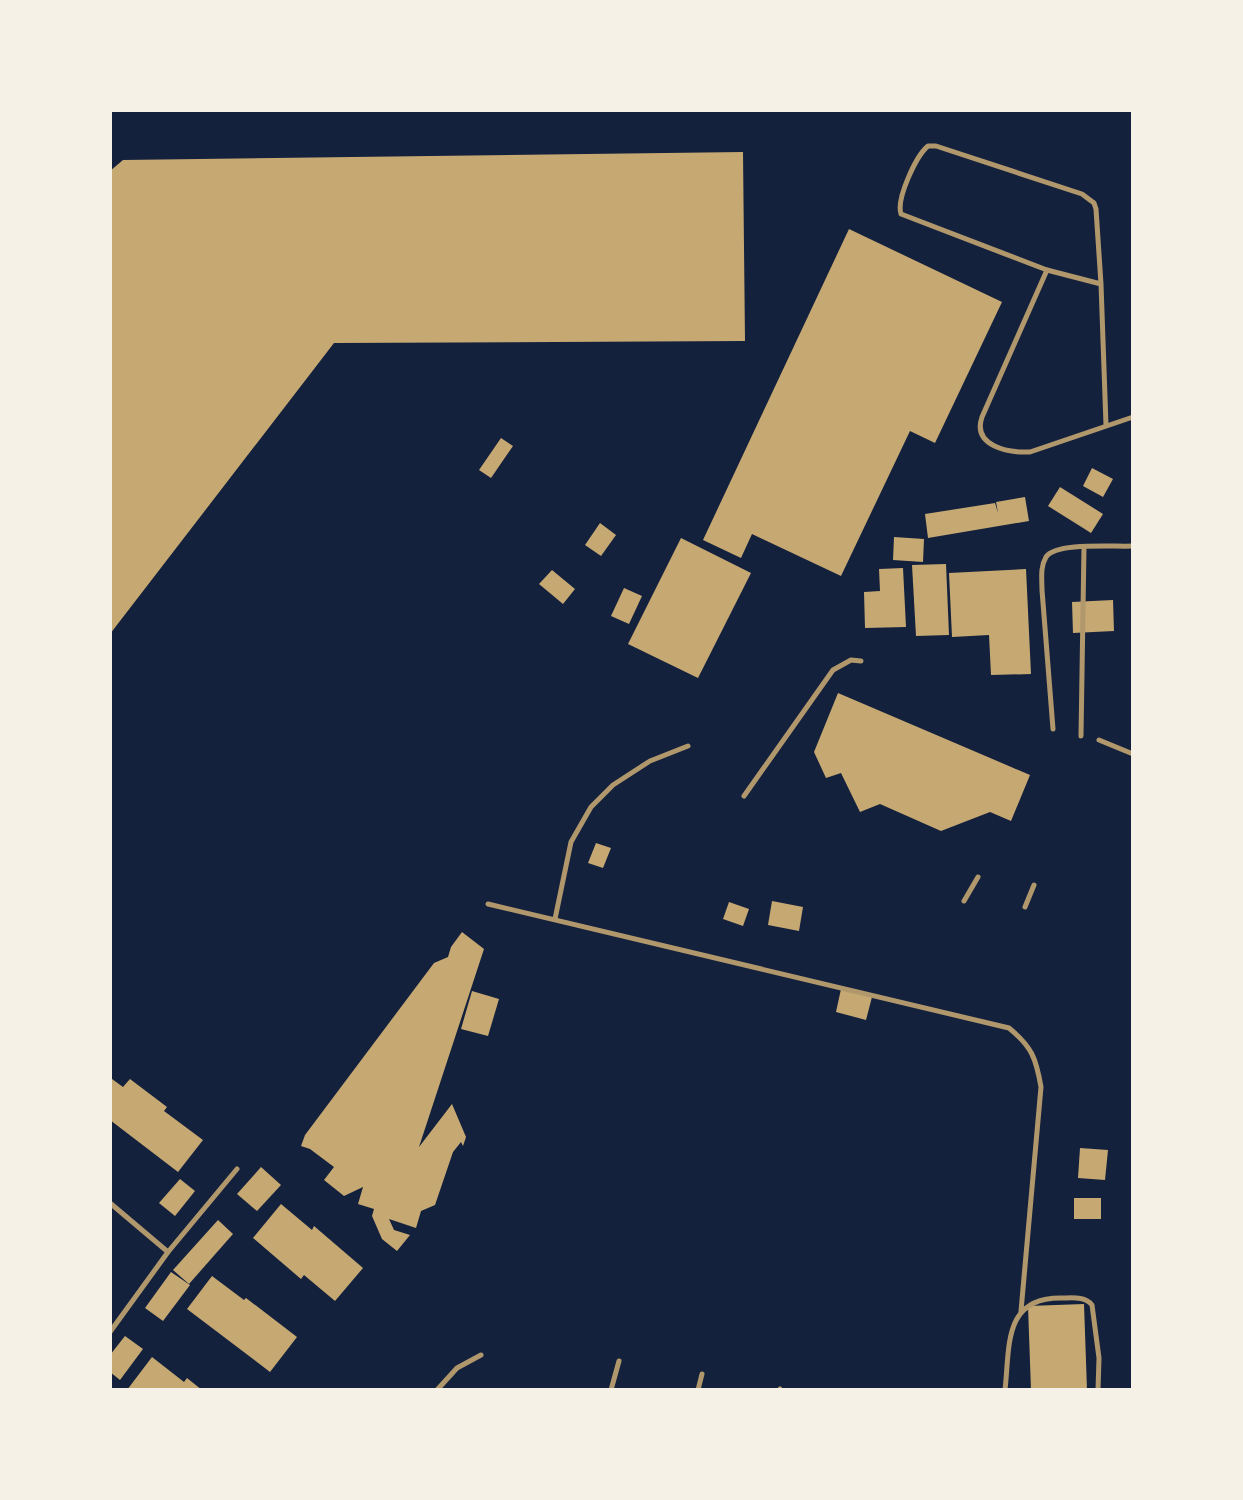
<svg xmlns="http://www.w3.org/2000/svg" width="1243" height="1500" font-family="Inter,sans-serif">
<rect width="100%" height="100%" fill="#14213d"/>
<g fill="#c6a872">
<path d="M743,152L745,341L334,343L110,634V171L123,160Z"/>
<path d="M849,229L1002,302L935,443L910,431L841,576L752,534L741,558L703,540Z"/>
<path d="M501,438L513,446L491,478L479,470Z"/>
<path d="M1092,468L1113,479L1103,497L1083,486Z"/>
<path d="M1060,487L1103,514L1091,533L1048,506Z"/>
<path d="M1025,497L1029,521L928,538L925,514L995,503L998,513L996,502Z"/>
<path d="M600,523L616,535L601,556L585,545Z"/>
<path d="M894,537L924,539L923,562L893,560Z"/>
<path d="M681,538L751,573L698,678L628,644Z"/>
<path d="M946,564L949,635L916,636L912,565Z"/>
<path d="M903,568L906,627L865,628L864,592L880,591L879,569Z"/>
<path d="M1026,569L1031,674L991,675L989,635L952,637L949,573Z"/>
<path d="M552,570L575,589L563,604L539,584Z"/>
<path d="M624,588L642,596L629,624L611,616Z"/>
<path d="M1113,600L1114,631L1073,633L1072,602Z"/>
<path d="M838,693L1030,775L1011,821L990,812L941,831L880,804L860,812L841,773L826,778L814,752Z"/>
<path d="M596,843L611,848L603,868L588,863Z"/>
<path d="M772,901L803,907L799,931L768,925Z"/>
<path d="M729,902L749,909L743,926L723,919Z"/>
<path d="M462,932L484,949L419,1147L452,1104L466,1137L463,1146L461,1142L453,1152L435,1205L421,1211L416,1228L389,1219L394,1230L410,1235L397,1251L382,1239L372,1216L374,1209L358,1204L363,1187L344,1196L324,1180L334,1167L310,1149L301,1146L305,1135L434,963L448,957L451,947Z"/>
<path d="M841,989L872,997L866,1020L836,1012Z"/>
<path d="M472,991L499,999L488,1036L461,1029Z"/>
<path d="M112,1079L123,1087L130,1079L167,1107L164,1111L203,1140L178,1172L110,1120Z"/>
<path d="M1080,1148L1108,1150L1105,1180L1078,1178Z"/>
<path d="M261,1167L281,1185L257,1211L237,1194Z"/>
<path d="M180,1179L195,1191L175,1216L159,1203Z"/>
<rect x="1074" y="1198" width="27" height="21"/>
<path d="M281,1204L312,1230L314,1226L363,1268L335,1301L304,1275L301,1279L253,1238Z"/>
<path d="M218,1220L233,1234L189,1284L173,1270Z"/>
<path d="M171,1272L190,1285L163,1321L145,1308Z"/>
<path d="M212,1276L244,1300L246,1298L297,1337L270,1372L187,1309Z"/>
<path d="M1084,1304L1087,1390H1031L1028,1306Z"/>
<path d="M125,1336L143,1349L120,1380L110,1372V1355Z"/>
<path d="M152,1357L184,1382L187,1378L202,1390H127Z"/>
</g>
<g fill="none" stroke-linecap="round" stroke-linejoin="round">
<g stroke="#b1986c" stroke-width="5">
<path d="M1047,270L982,417C972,446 1008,453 1030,452L1133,417"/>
<path d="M1101,284L1096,209L1094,203L1082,194L936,146H928C916,156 896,199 901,214L1047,270L1101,284L1106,425"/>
<path d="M1053,729L1042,590C1042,579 1040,567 1046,557C1056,542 1114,547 1133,546"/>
<path d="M1081,736L1084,547"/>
<path d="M1099,740L1133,754"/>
<path d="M744,796L833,670L851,660L861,661"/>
<path d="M964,901L978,877"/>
<path d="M488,904L1009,1028C1032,1047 1036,1058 1041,1087L1021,1311"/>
<path d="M1025,907L1034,885"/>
<path d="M555,919L571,842L591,807L613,785L650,761L688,746"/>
<path d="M110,1203L168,1252"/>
<path d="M110,1332L168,1252L237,1169"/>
<path d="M437,1390L457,1368L481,1355"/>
<path d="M611,1390L619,1361"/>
<path d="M698,1390L702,1374"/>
<path d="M779,1390L780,1389"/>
<path d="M1005,1390C1010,1346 1003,1297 1062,1298C1072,1298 1085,1296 1092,1305L1099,1358L1098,1390"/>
</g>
</g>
<rect width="1243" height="1500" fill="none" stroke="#f6f1e7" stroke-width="224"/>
</svg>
